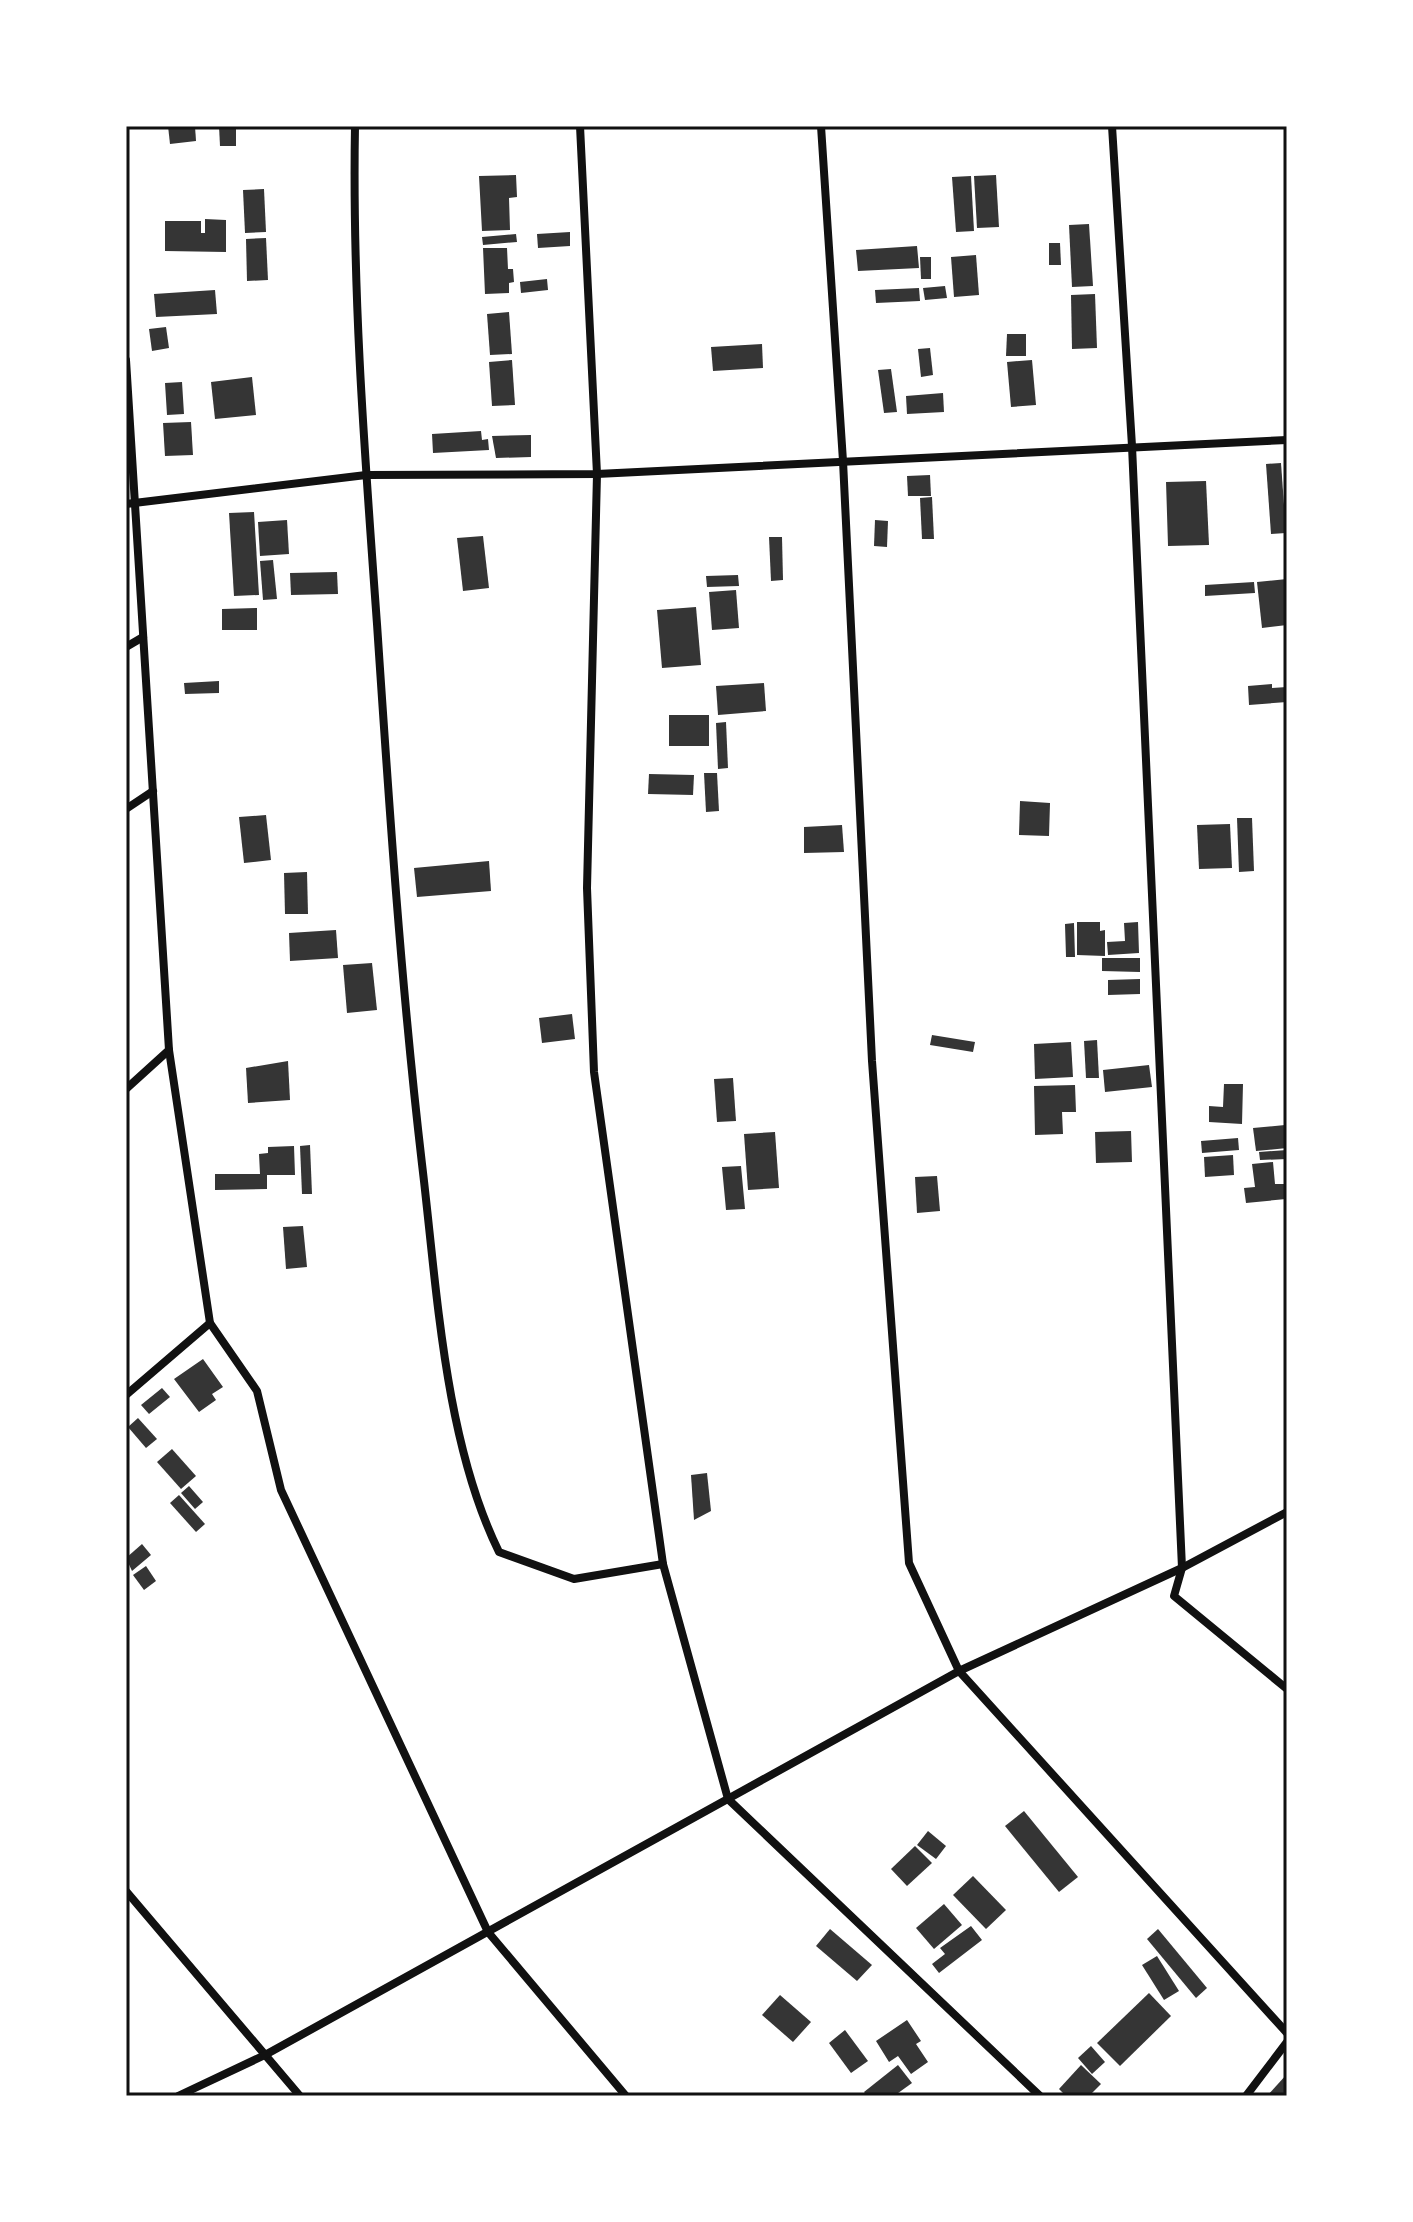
<svg xmlns="http://www.w3.org/2000/svg" width="1413" height="2222" font-family="'Times New Roman',serif">
<rect width="100%" height="100%" fill="#fff"/>
<g fill="#353535">
<path d="M168,126H195L196,141L170,144Z"/>
<path d="M219,126H236V146H220Z"/>
<path d="M516,175L517,197L509,198L510,230L482,231L479,176Z"/>
<path d="M996,175L999,227L977,228L974,176Z"/>
<path d="M971,176L974,231L956,232L952,177Z"/>
<path d="M264,189L266,232L245,233L243,190Z"/>
<path d="M205,219L226,220V252L165,251V221H201V233H205Z"/>
<path d="M1089,224L1093,286L1072,287L1069,225Z"/>
<path d="M570,232V246L538,248L537,234Z"/>
<path d="M516,234L517,242L483,245L482,237Z"/>
<path d="M266,238L268,280L247,281L246,239Z"/>
<path d="M1049,243H1060L1061,265H1049Z"/>
<path d="M917,246L919,268L858,271L856,250Z"/>
<path d="M483,248H507L508,269H513L514,282L509,283V293L485,294Z"/>
<path d="M976,255L979,295L954,297L951,257Z"/>
<path d="M920,257H931V279H921Z"/>
<path d="M547,279L548,290L521,293L520,282Z"/>
<path d="M945,286L947,298L925,300L923,288Z"/>
<path d="M919,288L920,301L876,303L875,290Z"/>
<path d="M215,290L217,314L156,317L154,294Z"/>
<path d="M1095,294L1097,348L1072,349L1071,295Z"/>
<path d="M509,312L512,354L490,355L487,314Z"/>
<path d="M166,327L169,348L152,351L149,329Z"/>
<path d="M1007,334H1026V356H1006Z"/>
<path d="M762,344L763,368L713,371L711,347Z"/>
<path d="M930,348L933,375L921,377L918,349Z"/>
<path d="M512,360L515,405L492,406L489,362Z"/>
<path d="M1032,360L1036,405L1011,407L1007,362Z"/>
<path d="M891,369L897,412L884,413L878,370Z"/>
<path d="M252,377L256,415L215,419L211,382Z"/>
<path d="M182,382L184,414L167,415L165,383Z"/>
<path d="M943,393L944,412L907,414L906,396Z"/>
<path d="M191,422L193,455L165,456L163,423Z"/>
<path d="M481,431L482,440L488,439L489,450L433,453L432,434Z"/>
<path d="M531,435V457L496,458L492,436Z"/>
<path d="M1281,463L1286,533L1271,534L1266,464Z"/>
<path d="M930,475L931,496H908L907,476Z"/>
<path d="M1206,481L1209,545L1168,546L1166,482Z"/>
<path d="M932,497L934,539H922L920,498Z"/>
<path d="M254,512L259,595L234,596L229,513Z"/>
<path d="M287,520L289,554L260,556L258,522Z"/>
<path d="M875,520L888,521L887,547L874,546Z"/>
<path d="M483,536L489,588L463,591L457,538Z"/>
<path d="M769,537H782L783,580L771,581Z"/>
<path d="M273,560L277,599L263,600L260,561Z"/>
<path d="M337,572L338,594L291,595L290,573Z"/>
<path d="M738,575L739,586L707,587L706,576Z"/>
<path d="M1287,579V625L1262,628L1257,582Z"/>
<path d="M1254,582L1255,593L1205,596V585Z"/>
<path d="M736,590L739,628L712,630L709,592Z"/>
<path d="M696,607L701,665L662,668L657,610Z"/>
<path d="M257,608V630H222V609Z"/>
<path d="M219,681V693L185,694L184,683Z"/>
<path d="M764,683L766,711L718,715L716,686Z"/>
<path d="M1272,684V688L1287,687V702L1249,705L1248,686Z"/>
<rect x="669" y="715" width="40" height="31"/>
<path d="M726,722L728,768L718,769L716,723Z"/>
<path d="M704,773H717L719,811L706,812Z"/>
<path d="M649,774L694,775L693,795L648,794Z"/>
<path d="M1020,801L1050,803L1049,836L1019,835Z"/>
<path d="M266,815L271,860L244,863L239,817Z"/>
<path d="M1237,818H1252L1254,871L1239,872Z"/>
<path d="M1230,824L1232,868L1199,869L1197,825Z"/>
<path d="M842,825L844,852L804,853V827Z"/>
<path d="M489,861L491,891L417,897L414,868Z"/>
<path d="M307,872L308,914H285L284,873Z"/>
<path d="M1077,922H1100V931L1105,930V956L1077,955Z"/>
<path d="M1138,922L1139,953L1108,955L1107,942L1125,941L1124,923Z"/>
<path d="M1074,923L1075,957H1066L1065,924Z"/>
<path d="M336,930L338,958L290,961L289,933Z"/>
<path d="M1102,958H1140V972L1102,971Z"/>
<path d="M372,963L377,1010L347,1013L343,965Z"/>
<path d="M1140,979V994L1108,995V980Z"/>
<path d="M572,1014L575,1039L542,1043L539,1018Z"/>
<path d="M932,1035L975,1042L973,1052L930,1045Z"/>
<path d="M1097,1040L1099,1078H1086L1084,1041Z"/>
<path d="M1071,1042L1073,1077L1035,1079L1034,1044Z"/>
<path d="M288,1061L290,1100L248,1103L246,1068Z"/>
<path d="M1149,1065L1152,1087L1105,1092L1103,1070Z"/>
<path d="M733,1078L736,1121L717,1122L714,1079Z"/>
<path d="M1224,1084H1243L1242,1124L1209,1122V1106L1223,1107Z"/>
<path d="M1075,1085L1076,1112H1062L1063,1134L1035,1135L1034,1086Z"/>
<path d="M1285,1125L1287,1148L1256,1151L1253,1128Z"/>
<path d="M1131,1131L1132,1162L1096,1163L1095,1132Z"/>
<path d="M775,1132L779,1188L748,1190L744,1134Z"/>
<path d="M1238,1138L1239,1150L1202,1153L1201,1141Z"/>
<path d="M310,1145L312,1194H302L300,1146Z"/>
<path d="M294,1146L295,1175H267V1189L215,1190V1174H260L259,1154L268,1153V1147Z"/>
<path d="M1287,1150V1159L1260,1160L1259,1152Z"/>
<path d="M1233,1155L1234,1175L1205,1177L1204,1157Z"/>
<path d="M1273,1162L1275,1184H1284L1286,1199L1246,1203L1244,1188L1255,1187L1252,1164Z"/>
<path d="M741,1166L745,1209L726,1210L722,1167Z"/>
<path d="M937,1176L940,1211L917,1213L915,1177Z"/>
<path d="M303,1226L307,1267L286,1269L283,1227Z"/>
<path d="M203,1359L223,1387L212,1394L216,1400L199,1412L174,1379Z"/>
<path d="M162,1388L170,1397L149,1414L141,1405Z"/>
<path d="M138,1418L157,1439L146,1448L128,1427Z"/>
<path d="M172,1449L196,1476L181,1489L157,1462Z"/>
<path d="M707,1473L711,1511L694,1520L691,1475Z"/>
<path d="M189,1486L203,1502L195,1509L181,1493Z"/>
<path d="M179,1495L205,1524L196,1532L170,1503Z"/>
<path d="M142,1544L151,1555L132,1571L126,1558Z"/>
<path d="M146,1566L156,1581L144,1590L133,1575Z"/>
<path d="M1024,1811L1078,1877L1059,1892L1005,1826Z"/>
<path d="M928,1831L946,1846L936,1859L917,1845Z"/>
<path d="M915,1846L932,1863L907,1886L891,1869Z"/>
<path d="M973,1876L1006,1910L986,1929L953,1895Z"/>
<path d="M944,1904L962,1925L934,1949L916,1928Z"/>
<path d="M971,1926L982,1940L939,1973L932,1964L945,1954L940,1948Z"/>
<path d="M830,1929L872,1965L857,1981L816,1946Z"/>
<path d="M1158,1929L1207,1988L1196,1998L1147,1939Z"/>
<path d="M1157,1956L1179,1991L1164,2000L1142,1965Z"/>
<path d="M1149,1993L1171,2016L1120,2066L1097,2043Z"/>
<path d="M780,1995L811,2022L793,2042L762,2015Z"/>
<path d="M907,2020L921,2041L916,2044L928,2062L911,2074L898,2056L889,2062L876,2041Z"/>
<path d="M845,2030L868,2061L851,2073L829,2043Z"/>
<path d="M1091,2046L1105,2062L1092,2074L1078,2058Z"/>
<path d="M898,2065L912,2083L894,2096H867L864,2092Z"/>
<path d="M1081,2065L1101,2084L1089,2096H1066L1059,2089Z"/>
<path d="M1287,2074V2096H1267Z"/>
</g>
<g fill="none" stroke-linecap="round" stroke-linejoin="round">
<g stroke="#111" stroke-width="8">
<path d="M355,126C352,292 365,458 377,624C389,804 401,984 422,1164C437,1288 444,1440 499,1552L574,1579L663,1564"/>
<path d="M580,126L597,474L587,888L594,1072L663,1564L728,1799L1040,2096"/>
<path d="M821,126L843,461L872,1061L909,1563L959,1671L1287,2033"/>
<path d="M1112,126L1132,446L1182,1568L1174,1596L1287,1689"/>
<path d="M126,360L169,1050L126,1089"/>
<path d="M126,504L366,475L597,474L1287,440"/>
<path d="M126,647L143,637"/>
<path d="M126,809L153,791"/>
<path d="M169,1050L210,1323L257,1391L281,1490L488,1932L626,2096"/>
<path d="M126,1395L210,1323"/>
<path d="M126,1891L300,2096"/>
<path d="M178,2096L265,2055L959,1671L1182,1568L1287,1512"/>
<path d="M1246,2096L1287,2042"/>
</g>
</g>
<rect width="1413" height="2222" fill="none" stroke="#ffffff" stroke-width="256"/>
<rect x="128" y="128" width="1157" height="1966" fill="none" stroke="#111" stroke-width="3"/>
</svg>
